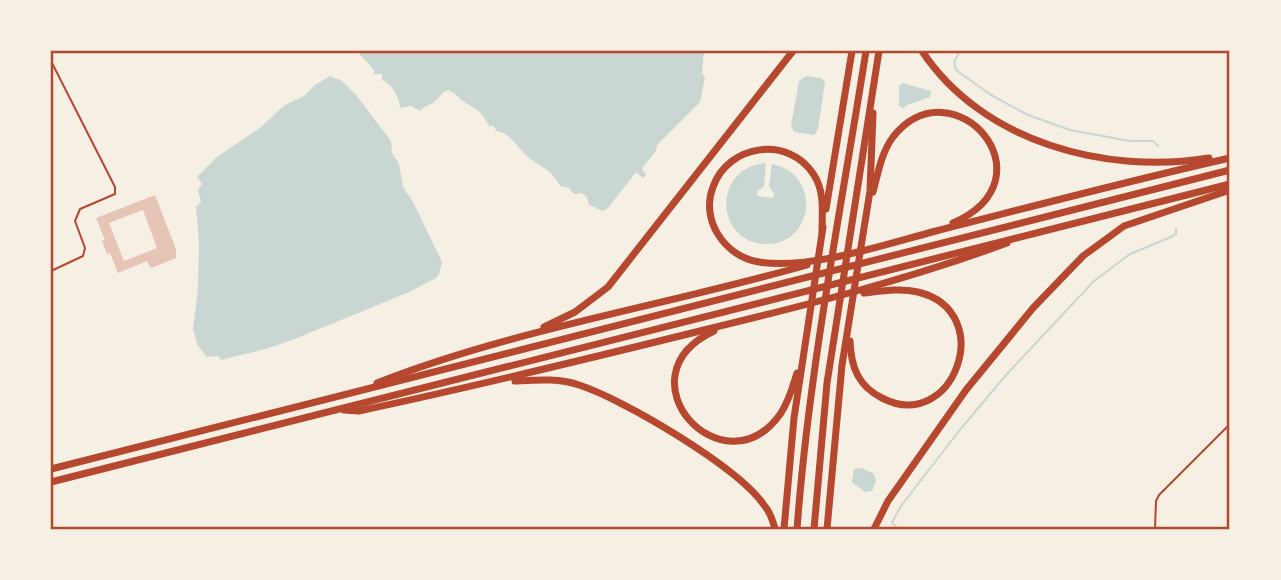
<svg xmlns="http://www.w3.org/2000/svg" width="1281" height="580" font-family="Cabin,sans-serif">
<rect width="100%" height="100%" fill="#f6efe4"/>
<g fill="#c9d6d2">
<path d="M357,51H704L702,72L705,78L700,102L657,145L656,151L642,168L646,175L643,178L636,172L608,208L603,211L589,205L587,197L581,193L574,194L569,188L560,186C552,168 536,166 524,153C513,143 510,132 495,131L496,129L492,125L490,127C479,108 479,112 463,101C457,97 456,93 448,90C440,93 439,99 433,103C427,106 425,106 420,111L411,106L400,108C399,97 393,85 382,80V74H374V70Z"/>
<path d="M330,76L342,81L356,95L391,141L392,153L399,164L403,187L413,202L442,262L439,274L436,278L407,293L292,340L269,348L221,360L218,356L207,357L197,344L193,329L198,289L199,243L196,207L201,202L198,190L202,184L197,177L217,157L261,127L285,105L304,96L315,85Z"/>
<path d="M806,76L821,78L825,82L818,129L814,135L794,132L791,126L799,81Z"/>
<path d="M902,83L931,91L930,97L907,105L903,108L899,106V86Z"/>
<path d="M766,163L764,186L758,191L757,196L773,198L774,194L769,186L772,164C823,174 814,247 764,244C713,240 714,166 766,163Z"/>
<path d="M862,468L874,474L876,481L872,491L865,492L852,482L854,469Z"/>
</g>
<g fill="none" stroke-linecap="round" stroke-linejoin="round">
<g stroke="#c9d6d2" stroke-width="2">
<path d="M960,51L954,62L956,70L991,95L1028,115L1070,130L1130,141H1153L1158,146"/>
<path d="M897,529L892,522L901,506L959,431L1006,375L1094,281L1130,254L1171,237L1176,234V229"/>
</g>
</g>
<path fill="#e6c5b7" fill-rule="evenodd" d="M155,195L176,249V258L151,268L147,261L118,273L110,253L107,254L102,241L105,240L96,218ZM143,210L157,248L124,261L109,223Z"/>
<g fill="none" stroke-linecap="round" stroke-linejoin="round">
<g stroke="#b5482f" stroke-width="2">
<path d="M51,61L115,187V194L80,209L75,221L85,248L83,256L51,271"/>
<path d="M1155,529L1156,501L1159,495L1230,424"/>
</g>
<g stroke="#b5482f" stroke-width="7">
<path d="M922,51C982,142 1106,175 1209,158"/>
<path d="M873,192C878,174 881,153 893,137C953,62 1056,178 953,223"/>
<path d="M826,209L852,51"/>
<path d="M822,232C822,213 825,192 814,175C789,135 728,144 713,187C700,220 725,257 759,262C811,270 886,244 936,231C1034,206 1132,180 1230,158"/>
<path d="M544,327L575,312L608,287L793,51"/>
<path d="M714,331C616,377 724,495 781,413C789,401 793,386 797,373"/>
<path d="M850,341C851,367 858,386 882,398C953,435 999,312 918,292C900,288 882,291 864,293"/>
<path d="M515,381C536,380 558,378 579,385C623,399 738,467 764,505C770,512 773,521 775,529"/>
<path d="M377,383C515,329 664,306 807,265"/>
<path d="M344,410L359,411C473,387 587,359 700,331C803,306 907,280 1007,243"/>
<path d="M51,469L1230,170"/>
<path d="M51,482L1230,184"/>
<path d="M784,529L794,418L823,227"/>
<path d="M797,529C809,369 841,210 866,51"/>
<path d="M814,529L827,383L879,51"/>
<path d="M827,529L842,365L870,191L873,113"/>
<path d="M874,529L888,501L966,390L1033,308L1083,256L1124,226L1230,190"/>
</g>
</g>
<rect width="1281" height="580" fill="none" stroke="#f6efe4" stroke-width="105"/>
<rect x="52" y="52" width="1176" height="476" fill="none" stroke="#b5482f" stroke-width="2.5"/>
</svg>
